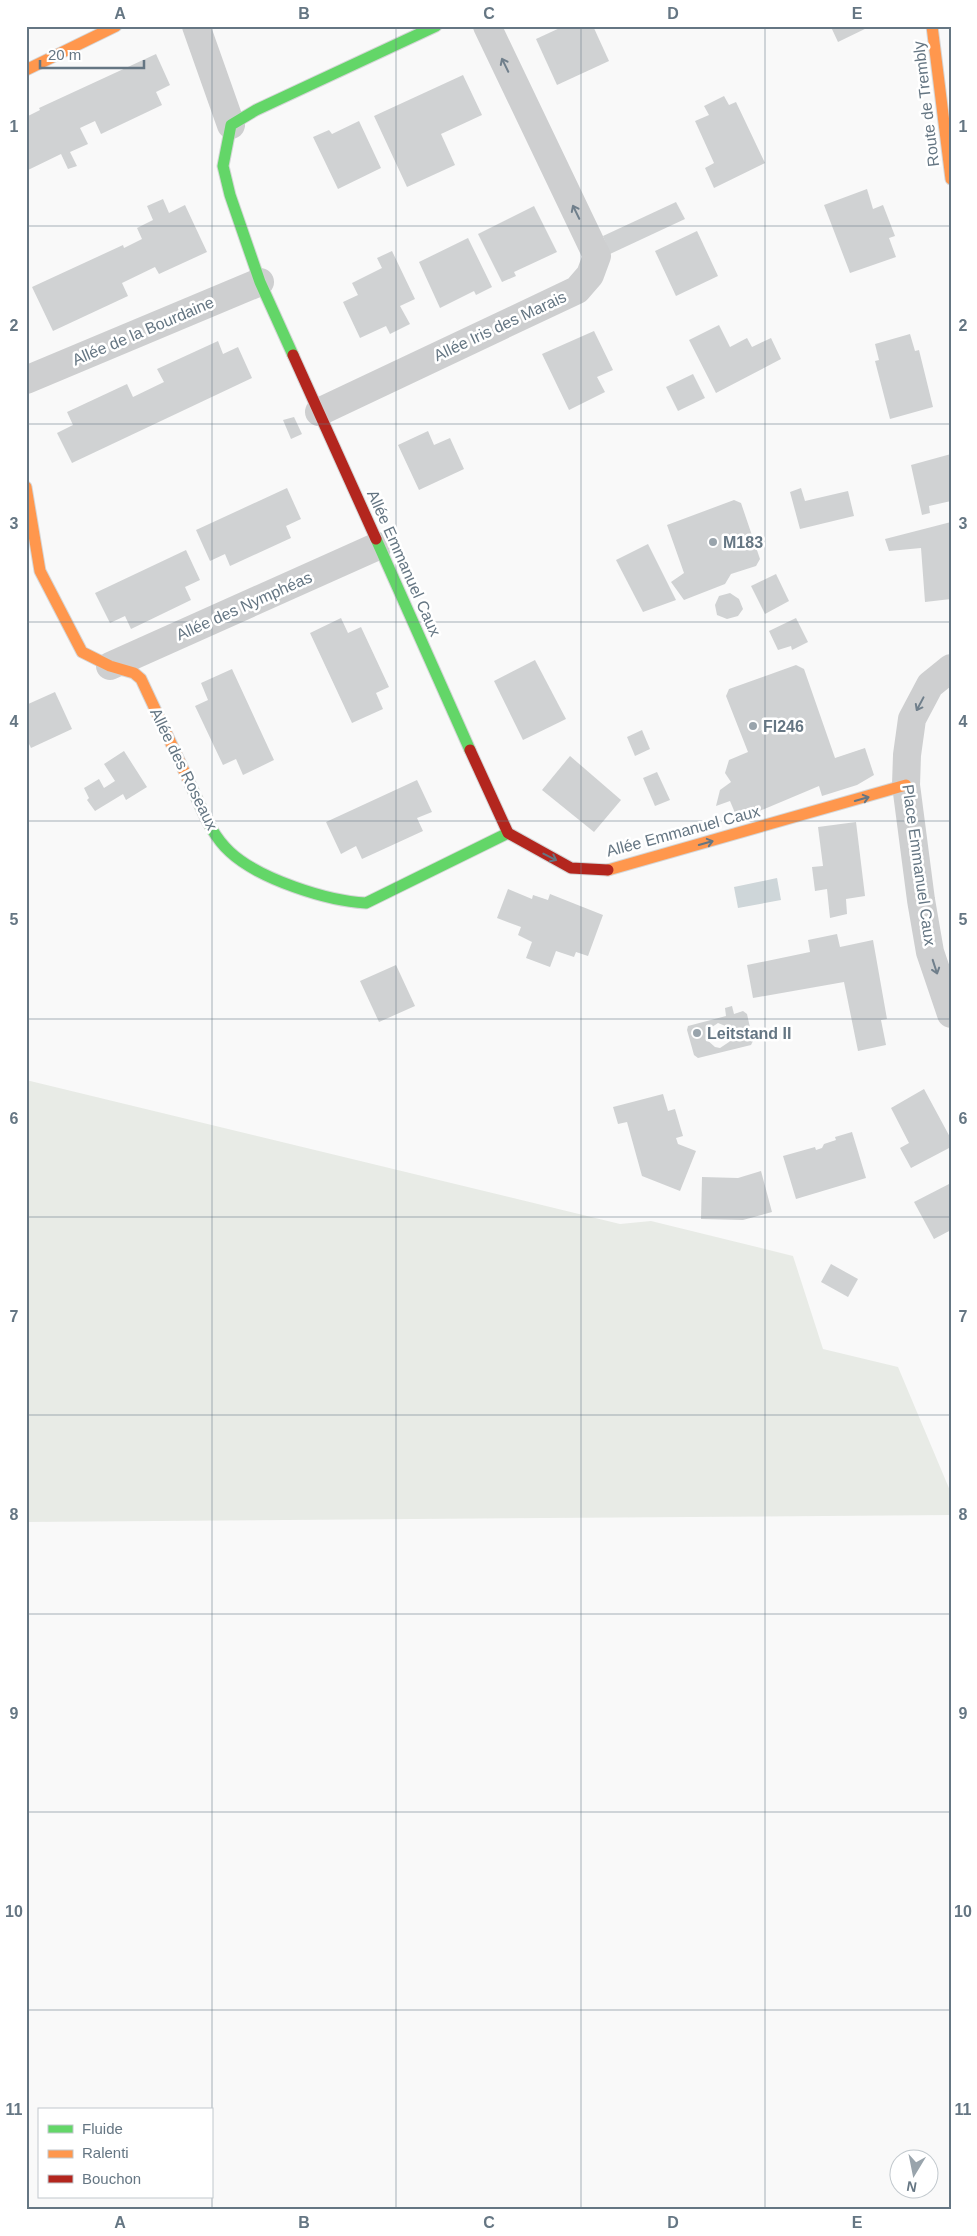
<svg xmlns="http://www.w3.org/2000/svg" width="977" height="2236" font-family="Arial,sans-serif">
<rect width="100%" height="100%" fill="#f9f9f9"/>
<path fill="#e8ebe6" d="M26,1080L620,1224L651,1221L793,1256L823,1349L898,1367L951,1493V1515L26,1522Z"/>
<path fill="#ced6d9" d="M777,878L781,900L738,908L734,887Z"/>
<g fill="#d0d2d3" fill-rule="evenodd">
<path d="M564,26H593L609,61L557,85L536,39Z"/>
<path d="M827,26H871L838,42L831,27L828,29Z"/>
<path d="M156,54L170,85L156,92L162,105L101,134L95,121L80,128L88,144L70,152L77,166L68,169L61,154L26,171V117L40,110L39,108Z"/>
<path d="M463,75L482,115L441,134L455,165L407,187L374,116Z"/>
<path d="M724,96L729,105L736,102L765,163L714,188L705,168L714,163L695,121L709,115L704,106Z"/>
<path d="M359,121L381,168L338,189L313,137L329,130L332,134Z"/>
<path d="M867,189L873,209L883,205L895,236L889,238L896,257L850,273L824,205Z"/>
<path d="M163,199L169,213L185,205L207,252L159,274L155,267L122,283L128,296L53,331L32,287L123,245L124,248L142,239L137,228L153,220L147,206Z"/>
<path d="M676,202L685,219L610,254L603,236Z"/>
<path d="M534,206L557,252L514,272L516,276L502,282L478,234Z"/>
<path d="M697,231L718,276L676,296L655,251Z"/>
<path d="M468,238L492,287L476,295L474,291L440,308L419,262Z"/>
<path d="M392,251L415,299L400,306L410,324L390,334L386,326L360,338L343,302L358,295L352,283L382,268L377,258Z"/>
<path d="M719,325L730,347L747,338L752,347L771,338L781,359L716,393L689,340Z"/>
<path d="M594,331L613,370L597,377L605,392L569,410L542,354Z"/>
<path d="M910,334L915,351L919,350L933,407L890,419L875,361L879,360L875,344Z"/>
<path d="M218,341L223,354L238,347L252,378L72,463L57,433L73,425L67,412L127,384L133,397L164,382L157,369Z"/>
<path d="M693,374L705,398L678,411L666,387Z"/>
<path d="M294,417L302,434L291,439L283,420Z"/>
<path d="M428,431L434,445L450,438L464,469L419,490L398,445Z"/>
<path d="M951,454V501L929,506L930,513L922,515L911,465Z"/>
<path d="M287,488L301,519L286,526L291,538L230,566L225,554L210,561L196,530Z"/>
<path d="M801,488L805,501L848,491L854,516L800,529L790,492Z"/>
<path d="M734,500L741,503L760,559L756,566L731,574L725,584L684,600L671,582L684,573L667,525Z"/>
<path d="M951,522V599L925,602L921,548L889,551L885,539Z"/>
<path d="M648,544L676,600L643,612L616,560Z"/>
<path d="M186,550L200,580L185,587L191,600L131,629L125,616L110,623L95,593Z"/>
<path d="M776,574L789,601L765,614L751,586Z"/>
<path d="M730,593L739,599L743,609L738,616L727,619L717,615L715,605L719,596Z"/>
<path d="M341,618L348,633L361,627L389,687L376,693L383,709L352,723L310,633Z"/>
<path d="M796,618L808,642L792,650L791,646L778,650L769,631Z"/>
<path d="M535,660L566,719L523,740L494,681Z"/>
<path d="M796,665L804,669L835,758L865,748L874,775L857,785L822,796L819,786L738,820L730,801L716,806L720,790L731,782L725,773L729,760L748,752L726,696L729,689Z"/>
<path d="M232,669L274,760L243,775L236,759L223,765L195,706L208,700L201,683Z"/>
<path d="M55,692L72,729L31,748L26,738V705Z"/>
<path d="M642,730L650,749L635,756L627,737Z"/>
<path d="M124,751L147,787L126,800L123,794L95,811L87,800L89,798L84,788L99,779L104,788L115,781L104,764Z"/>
<path d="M570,756L621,800L594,832L542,790Z"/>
<path d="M657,772L670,800L655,806L643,778Z"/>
<path d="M417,780L432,812L417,818L423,831L362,859L356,846L341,854L326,822Z"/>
<path d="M856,822L865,896L846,899L847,914L830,918L827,889L815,891L812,867L823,866L818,827Z"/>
<path d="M508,889L532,899L533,895L548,900L550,894L603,915L588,956L576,952L574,957L556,951L550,967L526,958L532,942L518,935L521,927L497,918Z"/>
<path d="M837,934L840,947L873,940L887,1019L881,1020L886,1045L858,1051L844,982L753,998L747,965L810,952L808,940Z"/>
<path d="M396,965L415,1006L379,1022L360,981Z"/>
<path d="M732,1006L734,1014L743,1011L747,1014L753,1041L751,1045L698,1058L694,1055L687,1030L688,1026L726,1016L725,1008ZM718,1023L728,1027L731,1031L729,1042L720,1048L715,1047L707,1040L709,1029Z"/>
<path d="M924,1089L951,1139V1147L911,1168L900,1148L909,1143L891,1108Z"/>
<path d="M663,1094L668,1111L675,1109L683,1136L676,1138L678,1144L696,1151L680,1191L642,1176L627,1122L618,1124L613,1107Z"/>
<path d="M852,1132L866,1178L796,1199L783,1156L815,1147L816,1150L822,1148L824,1144L836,1140L835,1137Z"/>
<path d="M761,1171L772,1212L743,1220L701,1219L702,1177L738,1178Z"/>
<path d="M951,1183V1230L934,1239L914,1202Z"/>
<path d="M831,1264L858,1279L848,1297L821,1282Z"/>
</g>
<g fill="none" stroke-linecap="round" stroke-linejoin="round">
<defs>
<g id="fast">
<path d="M293,355L260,282L230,195L223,166L231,125L256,110L436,26"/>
<path d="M376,539L470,750"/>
<path d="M191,786C202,809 211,835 230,852C259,879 327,901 366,903L508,833"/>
</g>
<g id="slow">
<path d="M932,26L951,179"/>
<path d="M26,70L116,26"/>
<path d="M26,487L40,571L82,652L110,666L134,673L141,679L191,786"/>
<path d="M608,870L906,785"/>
</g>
<g id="jam">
<path d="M293,355L376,539"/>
<path d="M470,750L508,833L571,868L608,870"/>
</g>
</defs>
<use href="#fast" stroke="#d5d6d7" stroke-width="13"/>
<use href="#slow" stroke="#d5d6d7" stroke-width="13"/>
<use href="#jam" stroke="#d5d6d7" stroke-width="13"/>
<g stroke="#cecfd0" stroke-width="28">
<path d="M196,26L231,125"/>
<path d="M26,380L260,282"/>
<path d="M319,412L577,290L590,275L597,256L487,26"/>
<path d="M110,666L378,546"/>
<path d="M951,668L930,685L912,719L907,755L906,785L921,900L930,952L951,1014"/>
</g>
<use href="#fast" stroke="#63d668" stroke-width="11"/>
<use href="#slow" stroke="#ff974d" stroke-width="11"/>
<use href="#jam" stroke="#b3261e" stroke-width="11"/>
</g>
<defs><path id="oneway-shaft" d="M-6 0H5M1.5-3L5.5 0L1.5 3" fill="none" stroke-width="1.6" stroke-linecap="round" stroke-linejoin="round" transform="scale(1.25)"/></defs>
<g stroke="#707f8b">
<use href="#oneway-shaft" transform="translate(505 65) rotate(-116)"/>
<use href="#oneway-shaft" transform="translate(576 212) rotate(-116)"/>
<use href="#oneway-shaft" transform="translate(920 704) rotate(118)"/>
<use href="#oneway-shaft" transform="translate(935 967) rotate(72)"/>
</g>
<g stroke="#657683">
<use href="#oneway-shaft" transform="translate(862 799) rotate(-16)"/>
<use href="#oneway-shaft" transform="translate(706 843) rotate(-16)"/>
<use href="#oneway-shaft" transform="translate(550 857) rotate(27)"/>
</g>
<path fill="none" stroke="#657683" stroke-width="1" stroke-opacity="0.55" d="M212,26V2210M396,26V2210M581,26V2210M765,26V2210M26,226H951M26,424H951M26,622H951M26,821H951M26,1019H951M26,1217H951M26,1415H951M26,1614H951M26,1812H951M26,2010H951"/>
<g fill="#99a4ac" stroke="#fff" stroke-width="2">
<circle cx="713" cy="542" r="5"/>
<circle cx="753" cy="726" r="5"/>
<circle cx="697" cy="1033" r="5"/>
</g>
<g text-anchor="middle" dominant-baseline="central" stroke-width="5" stroke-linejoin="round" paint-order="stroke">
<g font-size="16" fill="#657683" stroke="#fff">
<text transform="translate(926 104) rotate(-97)">Route de Trembly</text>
<text transform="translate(500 326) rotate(-25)">Allée Iris des Marais</text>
<text transform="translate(143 331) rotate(-23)">Allée de la Bourdaine</text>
<text transform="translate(404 563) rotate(66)">Allée Emmanuel Caux</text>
<text transform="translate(244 606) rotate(-24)">Allée des Nymphéas</text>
<text transform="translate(184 769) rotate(64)">Allée des Roseaux</text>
<text transform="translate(683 831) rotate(-15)">Allée Emmanuel Caux</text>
<text transform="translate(919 865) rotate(82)">Place Emmanuel Caux</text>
</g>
<g font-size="16" font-weight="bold" fill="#657683" stroke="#fff" text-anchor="start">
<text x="723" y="542">M183</text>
<text x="763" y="726">Fl246</text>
<text x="707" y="1033">Leitstand II</text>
</g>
</g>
<rect width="977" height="2236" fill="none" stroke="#ffffff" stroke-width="55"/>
<rect x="38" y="2108" width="175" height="90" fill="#ffffff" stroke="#c1c8cd"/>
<rect x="48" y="2125" width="25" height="8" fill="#63d668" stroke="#c1c8cd"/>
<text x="82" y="2134" font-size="15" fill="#657683">Fluide</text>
<rect x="48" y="2150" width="25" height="8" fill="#ff974d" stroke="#c1c8cd"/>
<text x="82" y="2158" font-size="15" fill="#657683">Ralenti</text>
<rect x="48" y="2175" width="25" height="8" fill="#b3261e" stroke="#c1c8cd"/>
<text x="82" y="2184" font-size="15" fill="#657683">Bouchon</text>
<g transform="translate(914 2174) rotate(190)"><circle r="24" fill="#ffffff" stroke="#c1c8cd"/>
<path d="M0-4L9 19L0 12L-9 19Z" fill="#99a4ac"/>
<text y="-8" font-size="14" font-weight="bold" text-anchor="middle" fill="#657683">N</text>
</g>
<path d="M40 60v8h104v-8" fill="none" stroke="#657683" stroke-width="2.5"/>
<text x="48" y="60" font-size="15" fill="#657683" stroke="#ffffff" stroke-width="4" paint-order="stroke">20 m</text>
<rect x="28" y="28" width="922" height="2180" fill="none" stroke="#657683" stroke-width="2"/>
<g font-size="16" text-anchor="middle" font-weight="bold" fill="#657683">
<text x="120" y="19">A</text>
<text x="304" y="19">B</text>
<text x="489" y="19">C</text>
<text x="673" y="19">D</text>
<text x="857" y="19">E</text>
<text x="14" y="132">1</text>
<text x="963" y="132">1</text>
<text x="14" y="331">2</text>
<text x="963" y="331">2</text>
<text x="14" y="529">3</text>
<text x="963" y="529">3</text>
<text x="14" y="727">4</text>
<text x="963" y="727">4</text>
<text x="14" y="925">5</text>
<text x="963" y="925">5</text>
<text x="14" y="1124">6</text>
<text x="963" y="1124">6</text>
<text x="14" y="1322">7</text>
<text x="963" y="1322">7</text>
<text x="14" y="1520">8</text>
<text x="963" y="1520">8</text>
<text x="14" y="1719">9</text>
<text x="963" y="1719">9</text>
<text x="14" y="1917">10</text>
<text x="963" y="1917">10</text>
<text x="14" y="2115">11</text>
<text x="963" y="2115">11</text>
<text x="120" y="2228">A</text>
<text x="304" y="2228">B</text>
<text x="489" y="2228">C</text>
<text x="673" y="2228">D</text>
<text x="857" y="2228">E</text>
</g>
</svg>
